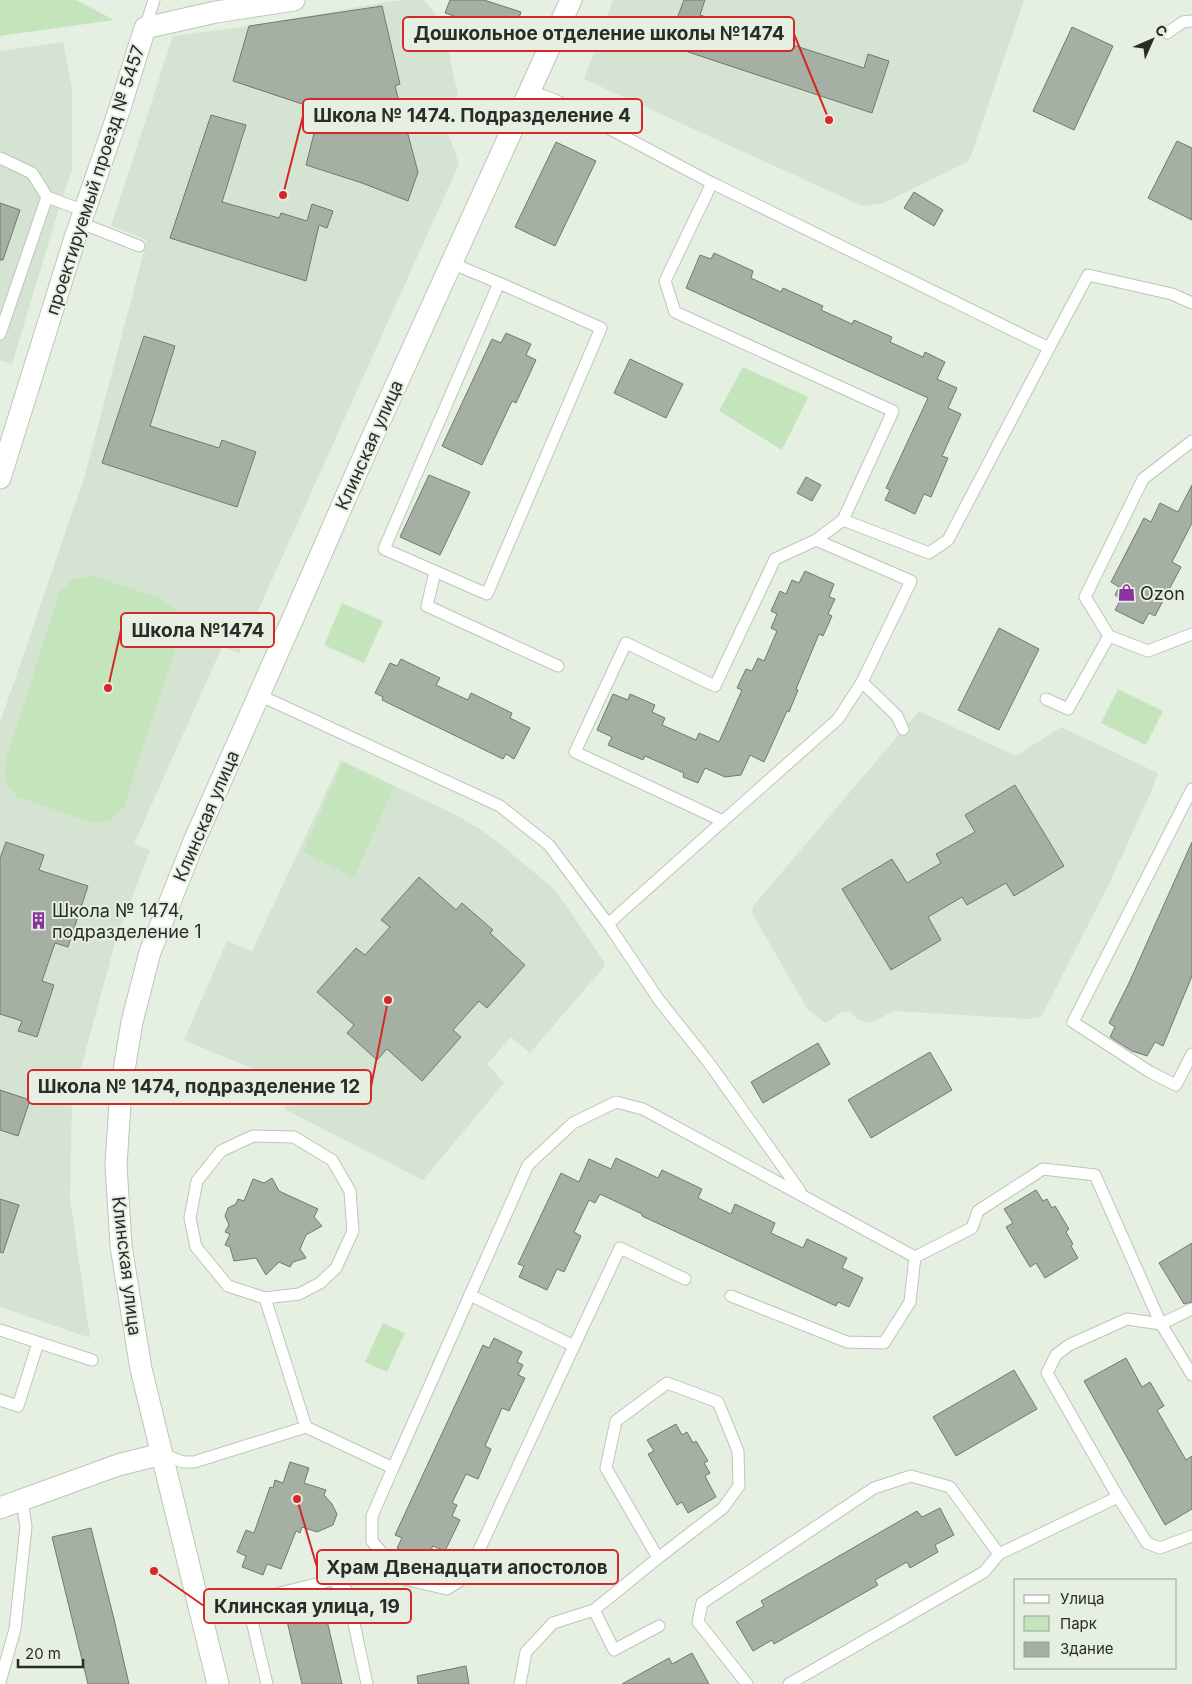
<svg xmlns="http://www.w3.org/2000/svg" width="1192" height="1684" font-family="Inter,sans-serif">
<rect width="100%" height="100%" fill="#e5efe2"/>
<g fill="#d5e4d2">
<path d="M407,0H424L443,24L458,95L440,110L459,164L239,653L222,647L134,844L150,850L115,943L72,1101L70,1198L90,1338L0,1307V723L85,475L147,240L111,226L173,36L249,26L387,2Z"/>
<path d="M613,0H1024L969,161L884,203L862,206L584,79Z"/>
<path d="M63,42L72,88V170L61,202L12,364L0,361V51Z"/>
<path d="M919,711L1016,756L1061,727L1158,773L1151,792L1109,884L1041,1017L1029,1019L894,1011L870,1023L857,1019L850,1012L843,1011L826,1023L808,1010L752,913L753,906Z"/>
<path d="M341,760L458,816L480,829L504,847L556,891L605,963L604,964L605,966L530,1053L511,1037L487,1064L504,1083L423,1180L284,1109L292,1085L184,1040L227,941L252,951Z"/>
</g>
<g fill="#c4e5bc">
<path d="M0,0H76L114,20L0,36Z"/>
<path d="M743,367L808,397L782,450L719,411Z"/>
<path d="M93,576L160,598L176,609L182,628L124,807L110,821L91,823L16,796L5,780L6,760L59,593L73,579Z"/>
<path d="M342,603L383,621L364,663L324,645Z"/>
<path d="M1118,689L1163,711L1146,745L1101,723Z"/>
<path d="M343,762L394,787L354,878L303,852Z"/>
<path d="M383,1323L405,1333L387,1372L365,1362Z"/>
</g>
<g fill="#a5afa3" stroke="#717a6f">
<path d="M450,0H484L521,12L513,36L445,13Z"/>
<path d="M684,0H705L700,15L864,68L868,54L889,61L872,113L667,45Z"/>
<path d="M382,6L400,84L395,86L418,172L408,201L362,183L306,165L320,110L233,81L249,26Z"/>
<path d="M1072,27L1113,46L1074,130L1033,111Z"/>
<path d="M211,115L246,125L222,202L279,218L281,213L307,221L312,204L333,211L327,228L319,225L306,281L170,238Z"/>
<path d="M1177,141L1192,148V220L1148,198Z"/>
<path d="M556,142L596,161L555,246L515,227Z"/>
<path d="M914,192L943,210L934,226L904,208Z"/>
<path d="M0,203L20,210L3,260H0Z"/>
<path d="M714,253L753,271L751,278L781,292L783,288L823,306L821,310L852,324L854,320L892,337L890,342L923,357L925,352L945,362L937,379L957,388L948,408L961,414L942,456L948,458L931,497L924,494L915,514L885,500L890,490L886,488L928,398L686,288L700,255L711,259Z"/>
<path d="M506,333L531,344L526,355L536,360L516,403L512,401L482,465L442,446L492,339L501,343Z"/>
<path d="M144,336L175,346L150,426L219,448L222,440L256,452L237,507L102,463Z"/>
<path d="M630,359L683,384L666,418L614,393Z"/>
<path d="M429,475L470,492L440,555L400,537Z"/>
<path d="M806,477L821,485L812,501L797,493Z"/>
<path d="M1192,485V523L1172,562L1181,567L1155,616L1149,613L1143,624L1115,610L1121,599L1115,595L1119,587L1111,582L1144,518L1151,522L1160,503L1178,512Z"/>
<path d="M805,571L834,584L829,597L835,599L828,614L832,616L823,636L819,634L796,689L798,690L789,712L787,711L764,762L750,755L741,775L725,777L705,768L698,783L683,777L684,773L645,756L643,760L608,745L612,737L597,730L613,694L628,700L630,694L655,705L652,712L665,718L662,725L696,740L699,733L719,742L742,690L737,688L746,669L752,671L758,658L764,661L777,631L771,628L777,614L771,611L780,591L786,594L792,580L799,583Z"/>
<path d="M999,628L1039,649L999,730L958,710Z"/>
<path d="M401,659L440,678L436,685L468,700L471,693L512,713L510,718L530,728L514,759L506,754L503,759L382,700L383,697L375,693L390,663L397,666Z"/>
<path d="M1015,785L1064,866L1014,896L1006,883L967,905L962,897L928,917L941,940L891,970L842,889L892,859L907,883L941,863L936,854L975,832L965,815Z"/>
<path d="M6,842L44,855L39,870L88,886L68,947L55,943L42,981L54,985L37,1037L18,1031L22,1021L0,1014V858Z"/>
<path d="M1192,842V976L1163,1046L1155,1042L1147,1056L1132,1051L1110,1037L1115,1027L1109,1023L1129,983Z"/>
<path d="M419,877L456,910L462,903L493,930L490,933L525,965L487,1008L479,1001L453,1030L461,1037L422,1081L387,1049L377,1060L347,1033L354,1025L317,992L356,948L365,955L390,927L381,920Z"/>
<path d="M818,1043L830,1064L763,1103L751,1082Z"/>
<path d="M930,1052L952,1090L871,1138L848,1100Z"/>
<path d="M0,1090L30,1100L18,1136L0,1130Z"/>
<path d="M616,1158L658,1178L662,1170L702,1189L698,1198L731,1214L735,1204L775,1223L771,1233L803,1248L807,1239L847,1258L842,1268L863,1278L849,1307L838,1302L836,1306L642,1216V1214L600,1194L595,1203L589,1200L574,1232L581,1236L564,1272L557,1269L547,1290L519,1277L524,1266L518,1264L561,1173L579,1182L589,1159L611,1169Z"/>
<path d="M272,1178L279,1191L318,1209L314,1217L322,1226L306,1235L300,1249L306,1258L293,1262L290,1267L279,1262L266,1275L256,1258L234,1261L230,1247L225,1245L230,1234L225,1232L229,1225L225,1216L228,1208L236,1204L238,1199L244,1201L253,1179L264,1183Z"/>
<path d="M1036,1190L1043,1201L1047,1199L1052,1208L1055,1206L1069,1229L1066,1232L1073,1244L1071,1246L1078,1258L1045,1278L1036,1263L1030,1267L1006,1227L1013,1223L1004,1209Z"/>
<path d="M0,1199L19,1205L3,1253L0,1252Z"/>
<path d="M1192,1243V1302L1184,1304L1159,1263Z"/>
<path d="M494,1338L522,1352L517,1362L523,1365L518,1375L525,1378L509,1411L502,1408L485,1446L491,1449L478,1479L466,1474L452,1503L457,1505L452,1516L460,1520L445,1551L433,1546L425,1562L397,1548L402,1538L395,1535L483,1345L489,1348Z"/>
<path d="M1126,1358L1142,1387L1150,1382L1164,1406L1157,1410L1186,1460L1192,1456V1509L1165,1525L1084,1381Z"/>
<path d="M1014,1370L1037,1409L956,1456L933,1417Z"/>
<path d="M676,1424L682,1435L687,1432L693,1443L696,1441L708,1461L704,1463L710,1473L705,1476L716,1497L688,1513L682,1502L677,1505L648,1454L654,1451L647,1440Z"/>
<path d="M290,1462L309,1468L304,1483L326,1490L324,1495L332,1504L337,1514L333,1525L317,1532L302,1527L300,1533L296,1531L281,1569L267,1564L263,1575L242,1567L246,1556L237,1552L246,1530L254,1533L270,1487L273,1488L275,1480L283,1483Z"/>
<path d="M940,1508L954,1535L935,1545L938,1552L910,1568L907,1562L875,1580L878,1585L774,1644L772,1640L753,1651L736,1622L764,1606L761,1601L917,1511L922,1517Z"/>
<path d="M91,1528L114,1619L129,1684H88L52,1537Z"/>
<path d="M324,1608L342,1684H302L286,1617Z"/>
<path d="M692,1653L709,1684H622L669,1658L672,1664Z"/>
<path d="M466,1666L469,1684H418L417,1676Z"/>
</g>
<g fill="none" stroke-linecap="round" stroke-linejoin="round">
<defs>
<g id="lane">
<path d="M145,28L154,0"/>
<path d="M1167,33L1183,22L1192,21"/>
<path d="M530,91L555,100L712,183L1049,348L1088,275L1172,294L1192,303"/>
<path d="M0,158L32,173L47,197L0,334"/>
<path d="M712,183L665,281L675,312L893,411L843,520"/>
<path d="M47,197L85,211"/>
<path d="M81,223L139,246"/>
<path d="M451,263L499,283L384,549L487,594L601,328L499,283"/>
<path d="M1192,441L1143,479L1085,597L1109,636L1148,651L1192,634"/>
<path d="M816,540L911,581L862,682L838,719L723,821L575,752L626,643L715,686L775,559L816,540L843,520L929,553L948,540L1049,348"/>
<path d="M435,572L427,606L558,666"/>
<path d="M862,682L897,716L903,729"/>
<path d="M259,695L500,806L549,845L608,924L659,1000L709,1063L800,1191"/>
<path d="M1046,699L1068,709L1109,636"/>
<path d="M1192,789L1073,1022L1150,1072L1176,1085L1192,1054"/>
<path d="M608,924L723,821"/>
<path d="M915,1257L972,1228L978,1211L1043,1169L1095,1175L1161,1324L1192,1375"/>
<path d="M470,1295L528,1165L573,1123L616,1102L643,1109L915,1257L910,1302L884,1343L847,1342L731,1296"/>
<path d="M0,1330L92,1360"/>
<path d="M0,1400L18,1406L38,1343"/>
<path d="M306,1427L393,1468L470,1295L574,1346L620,1248L685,1279"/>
<path d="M162,1454L183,1462H194L306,1427L265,1298L228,1286L196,1247L190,1218L197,1181L221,1151L253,1136L294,1137L332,1160L350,1191L353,1231L336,1268L320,1283L299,1294L265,1298"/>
<path d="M393,1468L372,1516V1541L404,1579L447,1589L467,1576L574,1346"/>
<path d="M1118,1497L1047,1373L1056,1355L1069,1345L1127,1319L1161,1324L1192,1309"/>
<path d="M594,1610L614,1650L659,1626"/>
<path d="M0,1682L15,1629L26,1527L22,1500"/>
<path d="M267,1684L251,1617L264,1597L332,1580L347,1591L367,1684"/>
<path d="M520,1684L526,1652L553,1623L594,1610L658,1558L723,1508L739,1486L738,1451L718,1402L667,1383L616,1421L606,1468L658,1558"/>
<path d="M747,1684L698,1622L702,1603L874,1488L911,1476L950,1487L999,1554"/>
<path d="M789,1684L984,1572L999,1554L1118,1497L1147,1543L1160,1548L1192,1536"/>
</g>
<g id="street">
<path d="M0,478L75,238L117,117L145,28L216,12L294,0"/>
<path d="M0,1508L118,1465L162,1454"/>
<path d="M218,1684L141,1369L121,1246L116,1165L121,1088L132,1022L150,952L195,839L290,625L362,460L571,0"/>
</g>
</defs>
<use href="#lane" stroke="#bcc6b9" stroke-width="13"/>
<use href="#street" stroke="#bcc6b9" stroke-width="23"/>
<use href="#lane" stroke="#fff" stroke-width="11"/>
<use href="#street" stroke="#fff" stroke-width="21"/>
</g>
<defs>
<symbol id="shop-bare" viewBox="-9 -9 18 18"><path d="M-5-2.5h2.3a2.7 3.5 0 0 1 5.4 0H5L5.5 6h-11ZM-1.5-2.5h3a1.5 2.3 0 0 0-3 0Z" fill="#8a329e" stroke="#e5efe2" stroke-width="2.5" paint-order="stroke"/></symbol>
<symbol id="building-bare" viewBox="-9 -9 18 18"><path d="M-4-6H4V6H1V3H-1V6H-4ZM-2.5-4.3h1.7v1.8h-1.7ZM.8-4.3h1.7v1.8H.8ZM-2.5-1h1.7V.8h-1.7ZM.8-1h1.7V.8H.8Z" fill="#8a329e" stroke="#e5efe2" stroke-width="2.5" paint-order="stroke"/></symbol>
</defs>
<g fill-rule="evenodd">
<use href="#shop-bare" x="1114" y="580" width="25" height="25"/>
<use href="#building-bare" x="26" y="908" width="25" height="25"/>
</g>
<g text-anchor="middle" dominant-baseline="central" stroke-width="4" stroke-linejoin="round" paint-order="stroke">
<g font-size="18" fill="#292d28" stroke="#e5efe2">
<text transform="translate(95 180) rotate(-72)">проектируемый проезд № 5457</text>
<text transform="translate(369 445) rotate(-66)">Клинская улица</text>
<text transform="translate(206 816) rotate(-67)">Клинская улица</text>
<text transform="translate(127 1266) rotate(83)">Клинская улица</text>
</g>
<g font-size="18" fill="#292d28" stroke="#e5efe2" text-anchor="start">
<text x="1140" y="593">Ozon</text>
<text x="52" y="910">Школа № 1474,<tspan x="52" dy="21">подразделение 1</tspan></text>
</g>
</g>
<path fill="none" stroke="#d62828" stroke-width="2" d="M829 120L794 34M283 195L303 116M108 688L121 630M388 1000L371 1087M297 1499L317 1567M154 1571L204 1606"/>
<g fill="#d62828" stroke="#e5efe2" stroke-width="2">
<circle cx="829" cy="120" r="5"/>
<circle cx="283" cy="195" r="5"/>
<circle cx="108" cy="688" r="5"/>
<circle cx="388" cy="1000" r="5"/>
<circle cx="297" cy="1499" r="5"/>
<circle cx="154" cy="1571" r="5"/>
</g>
<g fill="#e5efe2" stroke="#d62828" stroke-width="2">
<rect x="403" y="17" width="391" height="34" rx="5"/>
<rect x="303" y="99" width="339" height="34" rx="5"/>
<rect x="121" y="613" width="153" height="34" rx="5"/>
<rect x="28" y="1070" width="343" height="34" rx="5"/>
<rect x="317" y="1550" width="301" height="34" rx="5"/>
<rect x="204" y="1589" width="207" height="34" rx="5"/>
</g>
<g font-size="19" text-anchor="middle" font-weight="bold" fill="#292d28">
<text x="599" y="40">Дошкольное отделение школы №1474</text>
<text x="472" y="122">Школа № 1474. Подразделение 4</text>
<text x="198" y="637">Школа №1474</text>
<text x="199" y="1093">Школа № 1474, подразделение 12</text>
<text x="467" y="1574">Храм Двенадцати апостолов</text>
<text x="307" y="1613">Клинская улица, 19</text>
</g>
<rect x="1014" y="1579" width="162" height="90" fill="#e5efe2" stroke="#9aa198"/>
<rect x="1024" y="1595" width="25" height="8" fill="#ffffff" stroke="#9aa198"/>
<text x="1060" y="1604" font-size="15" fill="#292d28">Улица</text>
<rect x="1024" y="1616" width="25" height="15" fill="#c4e5bc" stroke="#9aa198"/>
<text x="1060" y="1629" font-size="15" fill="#292d28">Парк</text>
<rect x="1024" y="1642" width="25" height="15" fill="#a5afa3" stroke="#9aa198"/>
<text x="1060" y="1654" font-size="15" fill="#292d28">Здание</text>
<g transform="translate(1152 40) rotate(45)" stroke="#e5efe2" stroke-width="4" paint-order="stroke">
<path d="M0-4L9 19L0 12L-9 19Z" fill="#292d28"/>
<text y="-8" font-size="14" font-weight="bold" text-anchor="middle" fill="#292d28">С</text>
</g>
<path d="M18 1659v8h65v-8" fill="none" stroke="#292d28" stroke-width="2.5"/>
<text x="25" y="1659" font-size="15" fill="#292d28" stroke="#e5efe2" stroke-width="4" paint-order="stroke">20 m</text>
</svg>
